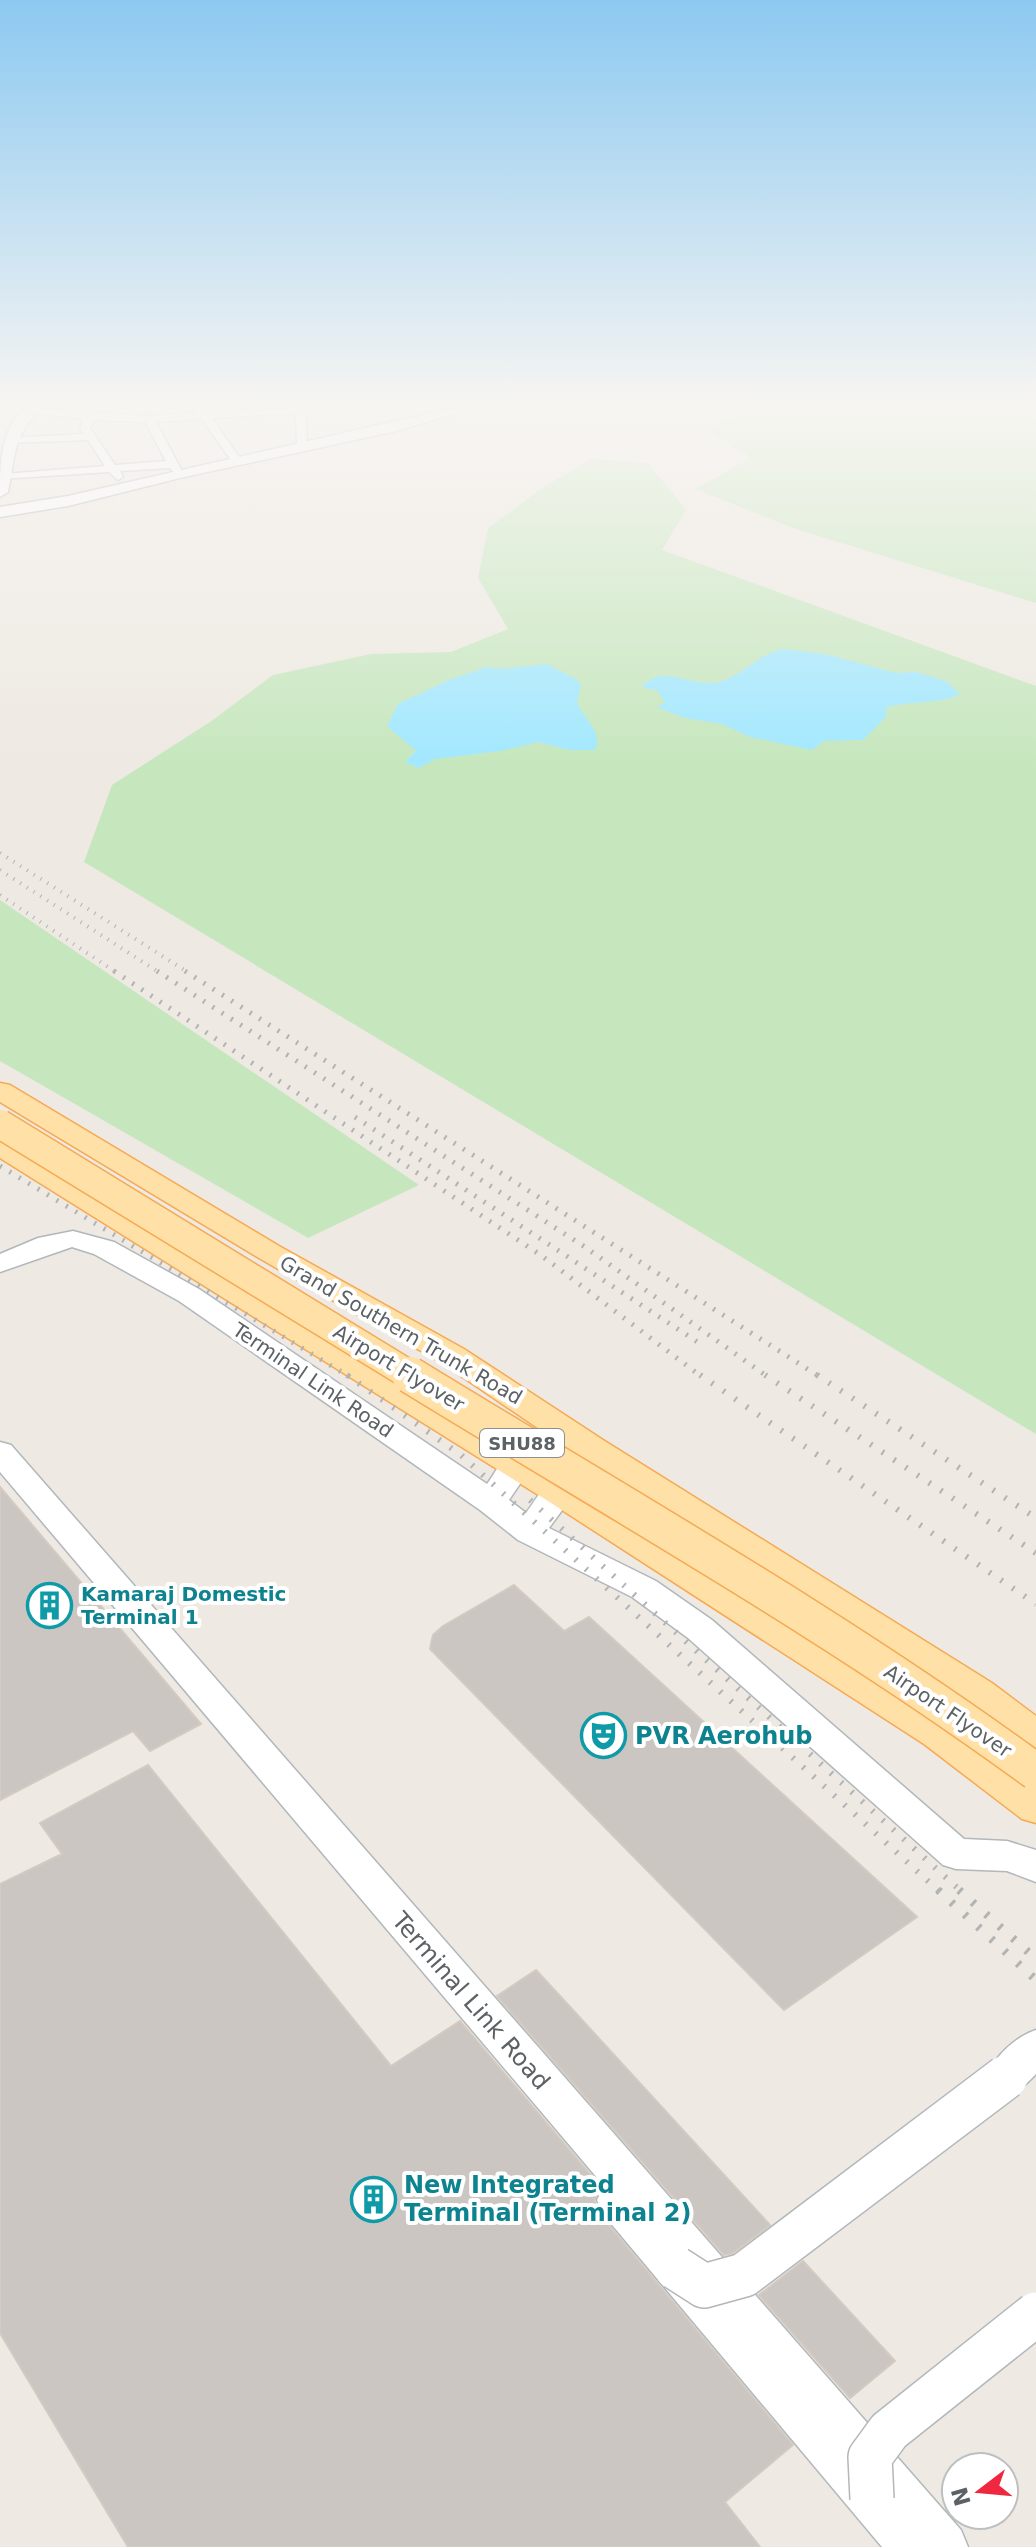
<svg xmlns="http://www.w3.org/2000/svg" width="1036" height="2547" font-family="'DejaVu Sans',sans-serif">
<rect width="100%" height="100%" fill="#eee9e2"/>
<g fill="#c6e7be">
<path d="M742,408H1036V603L793,528L695,489L751,458L708,431Z"/>
<path d="M591,459L648,463L686,510L662,550L1036,686V1434L84,862L112,785L210,722L273,675L371,654L451,652L508,629L478,578L488,528L542,488Z"/>
<path d="M0,900L419,1185L308,1238L0,1061Z"/>
</g>
<g fill="#a2e8ff">
<path d="M785,649L829,655L896,673L916,672L946,681L960,694C942,704 909,701 887,707L885,718L863,740L824,741L812,750L750,737L722,724L685,718L657,707L665,703L658,691L642,687C661,664 686,684 712,683C739,681 758,652 785,649Z"/>
<path d="M547,664L576,679L581,685L577,702C583,719 604,731 595,750H570L538,742L501,751L435,759L419,768L405,762L416,751L387,726L398,704L449,680L487,667L501,669Z"/>
</g>
<g fill="#cbc6c2" stroke="#d3cac1" stroke-width="2">
<path d="M0,1487L201,1724L150,1751L133,1731L0,1800Z"/>
<path d="M514,1585L564,1631L589,1617L917,1917L784,2010L430,1649L433,1635L443,1626Z"/>
<path d="M148,1765L391,2066L460,2021L600,2186L594,2201L601,2216L793,2445L725,2502L760,2547H128L0,2333V1884L62,1854L40,1823Z"/>
<path d="M536,1970L572,2009L770,2225L733,2253L724,2255L497,1996Z"/>
<path d="M803,2261L895,2361L850,2398L759,2295Z"/>
</g>
<g fill="none" stroke-linecap="round" stroke-linejoin="round">
<defs>
<path id="street" d="M27,408L149,416L198,413L195,408H205L208,412L323,408L306,412L307,445L302,448L297,445L296,413L212,418L241,460L236,463L232,462L202,419L156,422L183,473L178,476L170,468L120,471L123,477L118,480L109,472L0,479V475L4,474L105,466L88,440L6,443L5,441L10,438L84,434L80,428L83,419L31,412ZM93,420L145,422L166,461L115,465L90,428Z"/>
<g id="secondary">
<path d="M25,408H40C12,439 16,453 8,492L0,497C0,464 0,430 25,408Z"/>
<path d="M453,408H474L396,431L180,478L68,506L0,517V507L68,496Z"/>
<path d="M73,1231L114,1242L199,1289L487,1484C501,1465 514,1432 541,1440L545,1447L509,1500L526,1513C541,1494 555,1460 583,1468L588,1475L549,1528L656,1581L712,1620L964,1839L1007,1841L1036,1850V1882L1007,1871L956,1869L943,1865L688,1638L632,1597L518,1540L480,1510L179,1301L94,1254L72,1247L0,1272V1254L38,1238Z"/>
<path d="M0,1442L11,1445L961,2530L968,2547H882L603,2214L597,2200L604,2186L0,1472Z"/>
<path d="M1036,2030V2074C1020,2090 1015,2098 992,2090L986,2077C995,2056 1015,2037 1036,2030Z"/>
</g>
<g id="primary">
<path d="M0,1083L10,1085L279,1246L464,1349L603,1440L992,1683L1036,1716V1750L1023,1746L966,1703L579,1456L442,1363L259,1258L0,1102Z"/>
<path d="M0,1138L10,1140L572,1485L950,1724L1036,1787V1823L1022,1819L924,1744L548,1501L0,1158Z"/>
</g>
</defs>
<use href="#street" stroke="#b3b7ba" stroke-width="3"/>
<use href="#secondary" stroke="#b2b7bb" stroke-width="3"/>
<use href="#primary" stroke="#f6a953" stroke-width="3"/>
<use href="#street" fill="#fff" fill-rule="evenodd"/>
<use href="#secondary" fill="#fff" fill-rule="evenodd"/>
<use href="#primary" fill="#ffe0a7" fill-rule="evenodd"/>
<g stroke="#b2b3b4" stroke-width="4" stroke-dasharray="1 7" stroke-linecap="butt">
<path d="M0,853L189,973"/>
<path d="M0,870L160,973"/>
<path d="M0,895L117,973"/>
</g>
<g stroke="#b2b3b4" stroke-width="5" stroke-dasharray="2 9" stroke-linecap="butt">
<path d="M114,971L542,1256L702,1377"/>
<path d="M157,971L585,1247L768,1377"/>
<path d="M185,971L820,1377"/>
<path d="M355,1117L699,1343"/>
<path d="M0,1166L350,1377"/>
</g>
<g stroke="#b2b3b4" stroke-width="6" stroke-dasharray="2 12" stroke-linecap="butt">
<path d="M347,1375L461,1455L940,1892"/>
<path d="M700,1375L1036,1604"/>
<path d="M765,1375L1036,1553"/>
<path d="M817,1375L1036,1518"/>
<path d="M530,1500L962,1892"/>
</g>
<g stroke="#b2b3b4" stroke-width="8" stroke-dasharray="3 15" stroke-linecap="butt">
<path d="M938,1890L1036,1980"/>
<path d="M959,1890L1036,1959"/>
</g>
<defs>
<g id="secondary-bridge">
<path d="M676,2268L704,2286L744,2275L1006,2077"/>
<path d="M872,2499L870,2457L889,2431L1036,2314"/>
</g>
<path id="primary-bridge-far1" d="M0,1124L413,1377"/>
<path id="primary-bridge" d="M410,1375C620,1504 837,1626 1036,1772"/>
</defs>
<use href="#secondary-bridge" stroke="#b2b7bb" stroke-width="46" stroke-linecap="butt"/>
<use href="#primary-bridge-far1" stroke="#f6a953" stroke-width="31" stroke-linecap="butt"/>
<use href="#primary-bridge" stroke="#f6a953" stroke-width="39" stroke-linecap="butt"/>
<use href="#secondary-bridge" stroke="#fff" stroke-width="43"/>
<use href="#primary-bridge-far1" stroke="#ffe0a7" stroke-width="28"/>
<use href="#primary-bridge" stroke="#ffe0a7" stroke-width="36"/>
</g>
<linearGradient id="sky" x2="0" y2="1"><stop stop-color="#8cc9f1"/><stop offset="0.53" stop-color="#f7f5f2"/><stop offset="1" stop-color="#f7f5f2" stop-opacity="0"/></linearGradient>
<rect width="1036" height="764" fill="url(#sky)"/>
<defs>
<symbol id="building-ring" viewBox="-11 -11 22 22"><circle r="9.5" fill="#fff" stroke="#0f9aa8" stroke-width="1.5"/><path d="M-4-6H4V6H1V3H-1V6H-4ZM-2.5-4.3h1.7v1.8h-1.7ZM.8-4.3h1.7v1.8H.8ZM-2.5-1h1.7V.8h-1.7ZM.8-1h1.7V.8H.8Z" fill="#0f9aa8"/></symbol>
<symbol id="theatre-ring" viewBox="-11 -11 22 22"><circle r="9.5" fill="#fff" stroke="#0f9aa8" stroke-width="1.5"/><path d="M-5-5.5Q0-4 5-5.5V0Q5 5 0 6Q-5 5-5 0ZM-3.3-2.5H-1v1.5H-3.3ZM1-2.5H3.3v1.5H1ZM-2.8 1Q0 5.5 2.8 1Z" fill="#0f9aa8"/></symbol>
</defs>
<g fill-rule="evenodd">
<use href="#building-ring" x="24" y="1580" width="51" height="51"/>
<use href="#theatre-ring" x="578" y="1710" width="51" height="51"/>
<use href="#building-ring" x="348" y="2174" width="51" height="51"/>
</g>
<g text-anchor="middle" dominant-baseline="central" stroke-width="8" stroke-linejoin="round" paint-order="stroke">
<rect fill="#fff" stroke="#8c9092" stroke-width="2" x="480" y="1429" width="84" height="28" rx="6"/>
<g font-size="18" font-weight="bold" fill="#5b6164">
<text x="522" y="1443">SHU88</text>
</g>
<g font-size="20" fill="#5b6164" stroke="#fff">
<text transform="translate(401 1330) rotate(30)">Grand Southern Trunk Road</text>
<text transform="translate(399 1368) rotate(31)">Airport Flyover</text>
<text transform="translate(313 1380) rotate(34)">Terminal Link Road</text>
<text transform="translate(948 1711) rotate(34)">Airport Flyover</text>
</g>
<g font-size="20" font-weight="bold" fill="#0d838f" stroke="#fff" text-anchor="start">
<text x="81" y="1594">Kamaraj Domestic<tspan x="81" dy="23">Terminal 1</tspan></text>
</g>
<g font-size="24" font-weight="bold" fill="#0d838f" stroke="#fff" text-anchor="start">
<text x="635" y="1736">PVR Aerohub</text>
<text x="404" y="2185">New Integrated<tspan x="404" dy="28">Terminal (Terminal 2)</tspan></text>
</g>
<g font-size="24" fill="#5b6164" stroke="#fff">
<text transform="translate(471 2001) rotate(49)">Terminal Link Road</text>
</g>
</g>
<g transform="translate(980 2491) rotate(254)"><circle r="38" fill="#ffffff" stroke="#bdc0c1" stroke-width="2"/>
<path d="M0-6L14 30L0 20L-14 30Z" fill="#ef283f"/>
<text y="-12" font-size="22" font-weight="bold" text-anchor="middle" fill="#5b6164">N</text>
</g>
</svg>
